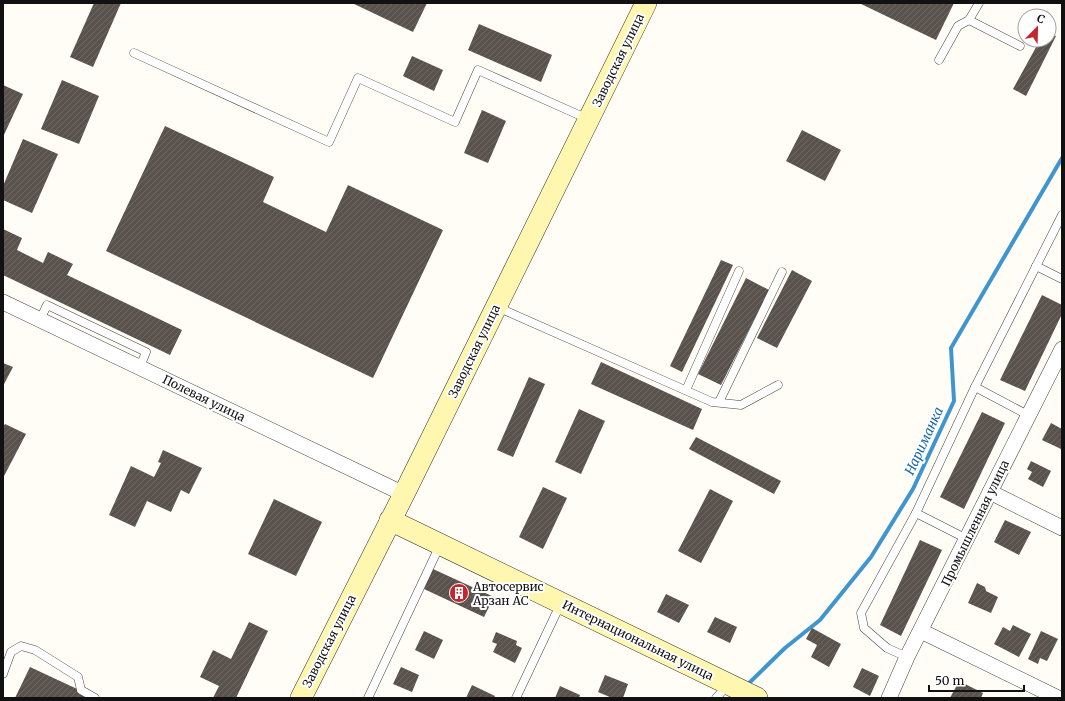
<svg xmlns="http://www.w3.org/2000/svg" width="1065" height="701" font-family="Merriweather,serif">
<defs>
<pattern id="building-hatch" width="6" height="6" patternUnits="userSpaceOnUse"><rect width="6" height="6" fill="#5a524d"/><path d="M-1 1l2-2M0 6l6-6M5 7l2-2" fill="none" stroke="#6d6662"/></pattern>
</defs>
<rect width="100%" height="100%" fill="#fffdf5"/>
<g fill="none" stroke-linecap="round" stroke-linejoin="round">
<path stroke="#3f96cf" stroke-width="4" d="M746,686L785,648L820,620L871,557L913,489L954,401L951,348L1062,158"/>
</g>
<g fill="url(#building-hatch)">
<path d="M94,3H121L93,67L70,57Z"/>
<path d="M352,3H427L413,32Z"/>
<path d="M859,3H954L936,40Z"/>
<path d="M479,24L552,55L541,82L468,50Z"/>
<path d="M1049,33L1056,36L1026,96L1013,89L1040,40H1049Z"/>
<path d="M412,56L443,70L434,91L403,76Z"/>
<path d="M62,80L99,96L79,144L41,129Z"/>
<path d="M3,85L23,94L3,137Z"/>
<path d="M482,110L506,121L488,163L464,153Z"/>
<path d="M165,126L274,177L263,202L326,232L348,185L443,230L373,378L106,251Z"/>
<path d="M802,130L841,150L825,181L786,161Z"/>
<path d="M23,139L58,154L32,213L3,200V186Z"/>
<path d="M3,229L22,238L17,250L43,263L48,252L73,264L67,275L182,330L170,355L3,275Z"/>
<path d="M721,260L733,265L682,372L670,366Z"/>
<path d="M792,270L812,281L777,348L757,338Z"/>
<path d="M746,278L769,290L721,385L698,374Z"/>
<path d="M1042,295L1062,305V314L1025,391L1000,380Z"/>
<path d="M601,362L702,409L693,430L591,384Z"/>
<path d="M3,363L13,367L3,386Z"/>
<path d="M529,377L545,384L513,457L497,450Z"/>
<path d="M579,409L605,421L581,474L555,462Z"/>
<path d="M982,412L1005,423L964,509L940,497Z"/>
<path d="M1051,423L1062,429L1061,449L1042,440Z"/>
<path d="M5,424L26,434L3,478V427Z"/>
<path d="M696,437L781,481L774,494L689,449Z"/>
<path d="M163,450L202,468L189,494L181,490L171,512L147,501L135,527L109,515L131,466L154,477L161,463L158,462Z"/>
<path d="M1031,461L1051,471L1043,487L1028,479L1032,472L1027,469Z"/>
<path d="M543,487L567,498L543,549L519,537Z"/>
<path d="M710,489L733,501L701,563L678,551Z"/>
<path d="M274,499L322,522L296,576L248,554Z"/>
<path d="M1005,520L1031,532L1019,555L994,542Z"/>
<path d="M920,540L942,550L901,636L880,625Z"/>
<path d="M433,569L494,597L484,617L424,589Z"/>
<path d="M977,583L985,587L986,591L998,597L991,613L968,603Z"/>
<path d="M666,594L689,605L679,623L657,612Z"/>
<path d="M715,617L737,627L730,643L707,632Z"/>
<path d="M249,622L268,631L236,698H213L219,686L200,677L213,650L231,659Z"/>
<path d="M1013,625L1031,634L1019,657L994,644L1003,627L1010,631Z"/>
<path d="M812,628L841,644L829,667L811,657L817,645L806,639Z"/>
<path d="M424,631L443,640L434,659L415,650Z"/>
<path d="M1041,631L1058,639L1047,661L1040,658L1038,664L1028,659Z"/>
<path d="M496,632L517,641L516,645L522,648L515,663L493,652L497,644L492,642Z"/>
<path d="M30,667L90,695L89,698H15Z"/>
<path d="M401,667L419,675L412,692L393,684Z"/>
<path d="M862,668L879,676L870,696L853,687Z"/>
<path d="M605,675L628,684L623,698H612L598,692Z"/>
<path d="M959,681L983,693L981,698H950Z"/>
<path d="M472,685L495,696L494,698H466Z"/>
<path d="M560,686L580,695L579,698H555Z"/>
</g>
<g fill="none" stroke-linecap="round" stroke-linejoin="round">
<defs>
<g id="lane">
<path d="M969,20L1020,46"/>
<path d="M134,53L329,142L358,78L455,122L478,70L588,119"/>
<path d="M939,60L958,26L969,20L979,3"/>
<path d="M1036,266L1062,279"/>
<path d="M497,307L712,402L741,405L778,385"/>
<path d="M40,320L47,305L146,352L140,367"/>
<path d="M975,387L1028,415"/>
<path d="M686,390L739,271"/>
<path d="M719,402L782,272"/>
<path d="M916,513L967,539"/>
<path d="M907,657L887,648L864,628L861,613L916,513L975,387L1062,215"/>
<path d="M3,674L11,652L21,646L35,650L78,677L81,690L95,698"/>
<path d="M368,698L440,545"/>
<path d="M516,698L561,603"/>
<path d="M716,698L728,685"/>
</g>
<g id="street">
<path d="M3,302L404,494"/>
<path d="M990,492L1062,528"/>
<path d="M921,631L1058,698"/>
<path d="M889,698L907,657L1062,349"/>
</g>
<g id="secondary">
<path d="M390,520L757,698"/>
<path d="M301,698L404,494L646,3"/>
</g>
</defs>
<use href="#lane" stroke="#444" stroke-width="9"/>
<use href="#street" stroke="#444" stroke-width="16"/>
<use href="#secondary" stroke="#333" stroke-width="22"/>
<use href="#lane" stroke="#fff" stroke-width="8"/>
<use href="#street" stroke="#fff" stroke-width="15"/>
<use href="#secondary" stroke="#fff6b0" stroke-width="21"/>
</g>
<defs>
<symbol id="building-disc" viewBox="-11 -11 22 22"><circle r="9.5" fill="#c4262e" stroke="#fff"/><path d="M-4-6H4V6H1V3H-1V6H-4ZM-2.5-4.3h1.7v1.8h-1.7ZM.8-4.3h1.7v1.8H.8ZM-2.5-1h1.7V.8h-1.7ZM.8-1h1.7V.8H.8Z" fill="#fff"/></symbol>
</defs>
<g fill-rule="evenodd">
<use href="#building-disc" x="448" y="582" width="22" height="22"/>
</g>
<g text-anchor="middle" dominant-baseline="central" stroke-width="4" stroke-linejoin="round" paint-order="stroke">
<g font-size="12" fill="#111" stroke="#fff">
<text transform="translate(618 60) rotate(-64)">Заводская улица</text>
<text transform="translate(474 351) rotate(-64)">Заводская улица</text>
<text transform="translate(204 398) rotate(26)">Полевая улица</text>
<text transform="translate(975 523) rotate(-64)">Промышленная улица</text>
<text transform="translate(638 640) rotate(26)">Интернациональная улица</text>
<text transform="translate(329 641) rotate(-63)">Заводская улица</text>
</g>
<g font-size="12" fill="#111" stroke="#fff" text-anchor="start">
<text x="473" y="586">Автосервис<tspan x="473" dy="14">Арзан АС</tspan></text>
</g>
<g font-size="13" font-style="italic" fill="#1768a6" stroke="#fff">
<text transform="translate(924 441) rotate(-65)">Нариманка</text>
</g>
</g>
<rect width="1065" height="701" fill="none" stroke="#111111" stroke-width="8"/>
<g transform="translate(1037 28) rotate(23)"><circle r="19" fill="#ffffff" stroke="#a0a0a0"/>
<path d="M0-3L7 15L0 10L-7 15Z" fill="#c4262e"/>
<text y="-6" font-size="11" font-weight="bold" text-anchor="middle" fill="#111111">С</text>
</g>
<path d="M929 685v6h95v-6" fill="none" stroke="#111111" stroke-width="2"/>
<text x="935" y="685" font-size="12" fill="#111111" stroke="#ffffff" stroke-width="3" paint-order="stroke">50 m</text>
</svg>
